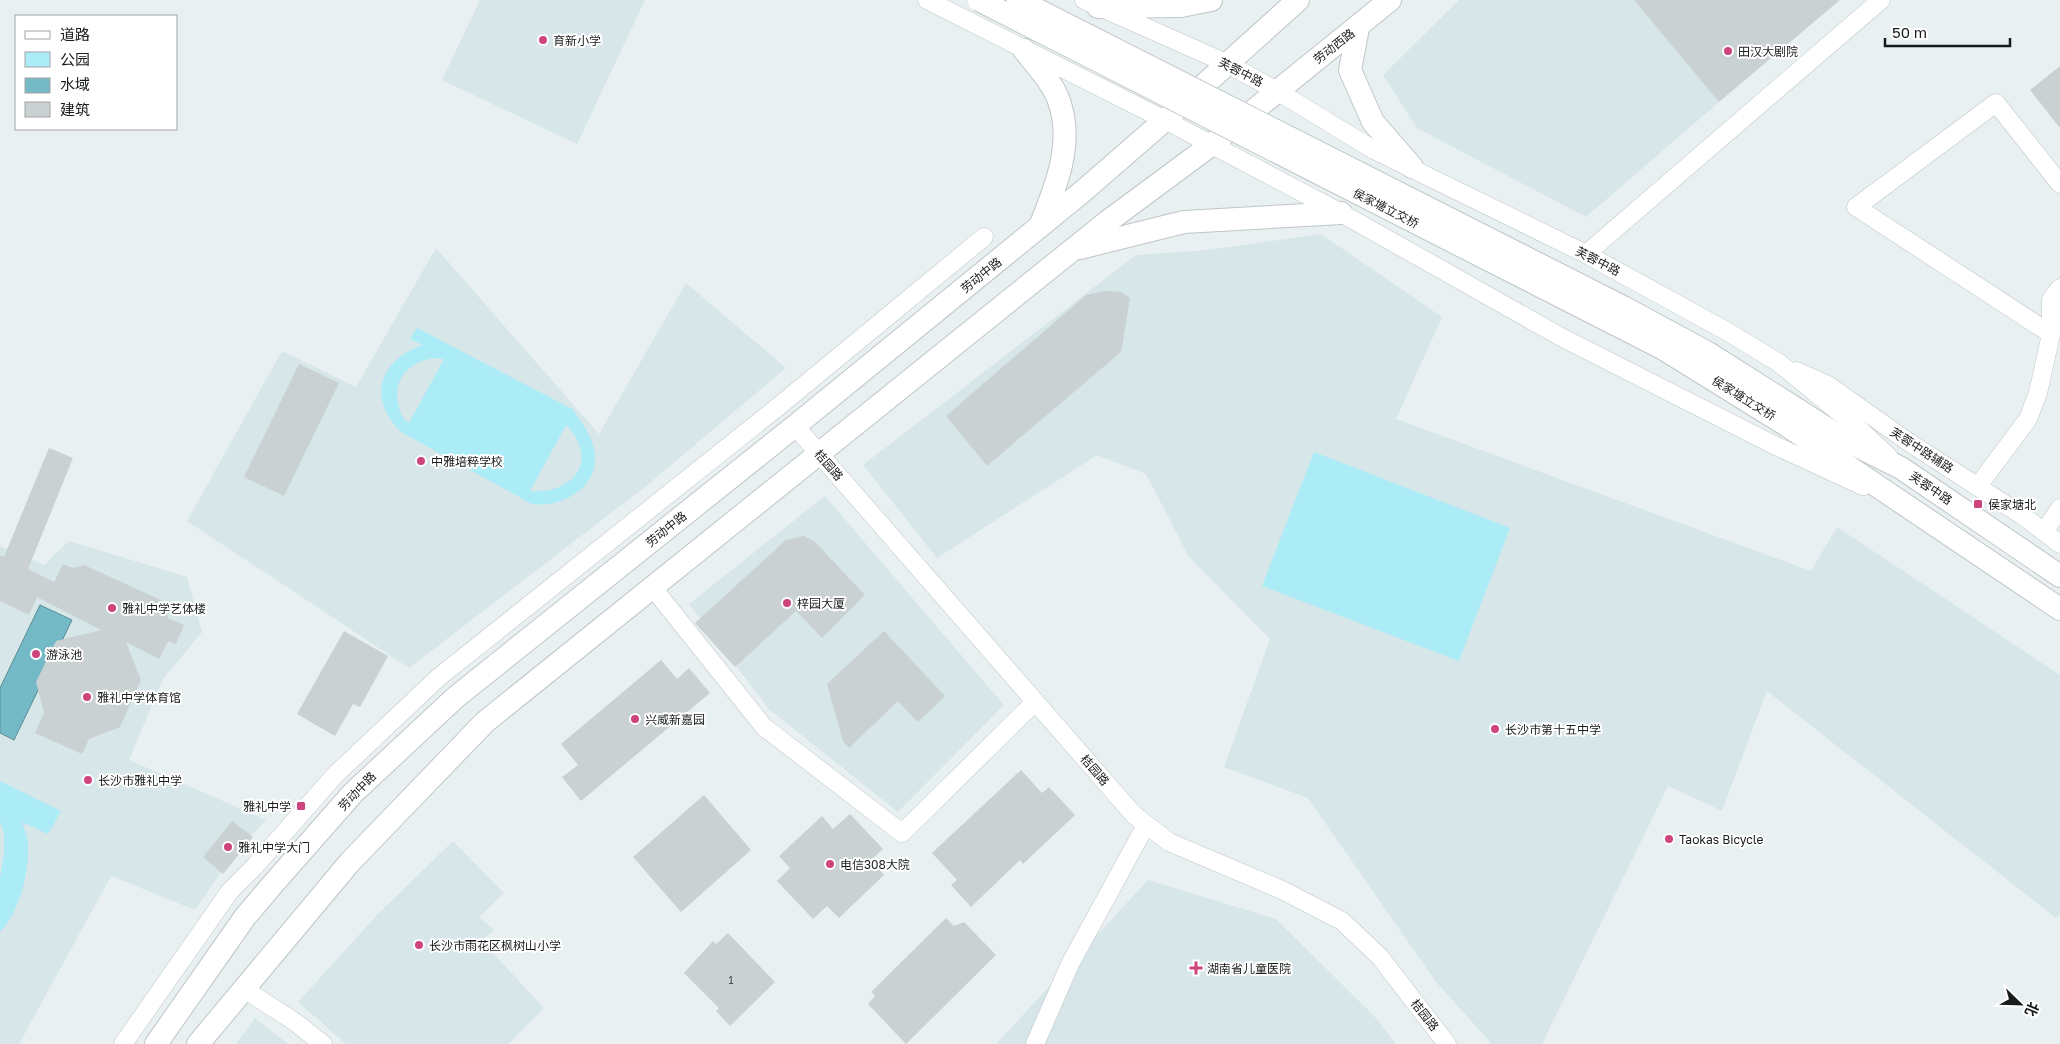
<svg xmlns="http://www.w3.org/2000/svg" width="2060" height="1044" font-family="'Golos Text','Noto Sans SC',sans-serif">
<rect width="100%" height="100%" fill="#e9f0f1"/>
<g fill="#d6e6e9">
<path d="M480,0H645L577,144L442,80Z"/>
<path d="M1459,0H1634L1719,102L1586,217L1417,128L1383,75Z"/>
<path d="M1321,234L1442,317L1396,419L1811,571L1837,527L2060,675V914L2056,918L1767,691L1722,811L1668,786L1542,1044H1492L1436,982L1308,798L1224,767L1270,639L1189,557L1146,474L1097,455L937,558L863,465L1136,255L1208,250Z"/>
<path d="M436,248L599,434L686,283L786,368L645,487L409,668L187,521L282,351L356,387Z"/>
<path d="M825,496L1004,705L898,812L769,709L689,604Z"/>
<path d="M69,541L187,577L202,632L163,679L129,760L266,820L235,852L195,910L111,876L19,1044H0V546L44,565Z"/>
<path d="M453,841L504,893L479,917L495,930L485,937L493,953L544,1008L508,1044H346L298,1002L378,914Z"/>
<path d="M1148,880L1276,919L1374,1016L1396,1044H996Z"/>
<path d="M255,1018L288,1044H236Z"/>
</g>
<g fill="#abecf7" fill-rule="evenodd">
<path d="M417,328L572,409C583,423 594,439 595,457C596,490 560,508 532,504L401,432C367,398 379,360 423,345L410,339ZM435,358L444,359L409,423C402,419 399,411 398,403C393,378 410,361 435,358ZM566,425C600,459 574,495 530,491Z"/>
<path d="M1314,452L1510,528L1459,661L1262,586Z"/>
<path d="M0,781L61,811L48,834L22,822C24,829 28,837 28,844C29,873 20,911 0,932V878L4,855V833L0,822Z"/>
</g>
<path fill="#74bac6" stroke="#598b93" d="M40,605L72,620L14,740L0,733V688Z"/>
<g fill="#cad1d2">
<path d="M1634,0H1840L1719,102Z"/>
<path d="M2060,66V128L2030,90Z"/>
<path d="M1105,291L1121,292L1130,298L1121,352L987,466L946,416L1086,295Z"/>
<path d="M299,364L339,383L284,496L244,477Z"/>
<path d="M49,448L73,458L28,569L54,582L63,564L73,568L84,565L163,601L168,618L184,625L176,644L168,641L159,659L126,642L141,680L120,727L89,739L82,754L35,733L44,713L36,682L56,641L101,630L37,597L29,615L0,601V555L4,557Z"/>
<path d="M804,536L815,542L865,595L822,638L796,611L735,667L695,623L786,540Z"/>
<path d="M344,631L388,656L360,707L353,704L335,736L297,714Z"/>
<path d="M884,631L945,696L918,722L898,701L849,748L843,741L827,684Z"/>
<path d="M661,660L677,679L689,668L710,693L581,801L562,777L578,765L561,744Z"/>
<path d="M1021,770L1042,793L1049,787L1075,815L1023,864L1020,860L971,907L951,885L957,880L932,853Z"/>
<path d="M704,795L751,850L681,912L633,857Z"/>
<path d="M850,814L883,849L871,860L884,875L839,918L827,906L813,919L777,881L790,868L779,856L822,816L833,829Z"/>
<path d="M232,821L253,837L223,874L203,857Z"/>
<path d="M946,918L954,926L964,922L996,955L906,1044L868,1004L875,996L871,992Z"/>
<path d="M728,933L775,982L730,1026L716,1011L719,1008L684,973L713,941L716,944Z"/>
</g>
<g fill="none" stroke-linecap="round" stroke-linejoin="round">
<defs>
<g id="minor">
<path d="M927,0L1165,120L1341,213L1561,337L1776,446L1863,486"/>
<path d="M1084,0L1226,63L1277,91L1374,150L1586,254L1728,332L1779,363L1857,427L1889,457"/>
<path d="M1586,254L1881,0"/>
<path d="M2051,334L1856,207L1996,103L2060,184"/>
<path d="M1796,371L1828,385L1907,441L2023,516L2060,544"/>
<path d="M795,426L1134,815L1169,842L1282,890L1342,921L1380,957L1447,1044"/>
<path d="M1978,486L2028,419L2038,393L2051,334V300L2060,288"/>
<path d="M2044,532L2060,508"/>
<path d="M653,588L764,727L902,833L1035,702"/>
<path d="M244,989L295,1022L323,1044"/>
<path d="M123,1044L230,891L255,866L335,775L439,677L779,406L984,237"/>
<path d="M1035,1044L1070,964L1146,825"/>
</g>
<g id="major">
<path d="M1098,7L1181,6L1211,0"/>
<path d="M1358,28L1350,70L1373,122L1412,167"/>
<path d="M1024,50C1037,66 1052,82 1059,101C1074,143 1056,186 1041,224"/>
<path d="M1080,248L1184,222L1341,213"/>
<path d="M1798,410L1843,439L1901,468L2060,576"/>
<path d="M1788,426L2060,609"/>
<path d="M156,1044L245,917L273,884L353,793L456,697L795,426L1082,192L1165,120L1298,0"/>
<path d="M198,1044L350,862L485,722L1107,222L1211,145L1390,0"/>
</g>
</defs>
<use href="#minor" stroke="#bfc6c7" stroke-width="19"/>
<use href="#major" stroke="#bfc6c7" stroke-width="24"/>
<use href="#minor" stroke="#fff" stroke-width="18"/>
<use href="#major" stroke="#fff" stroke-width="22"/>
<defs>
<g id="major-bridge">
<path d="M979,0L1662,348L1788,426"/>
<path d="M1018,0L1623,307L1708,353L1798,410"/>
</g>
</defs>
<use href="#major-bridge" stroke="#bfc6c7" stroke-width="24" stroke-linecap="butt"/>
<use href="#major-bridge" stroke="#fff" stroke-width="22"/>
</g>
<g fill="#ce447c" stroke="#fff" stroke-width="2">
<circle cx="543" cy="40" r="5"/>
<circle cx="1728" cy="51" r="5"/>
<circle cx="421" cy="461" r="5"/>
<rect x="1973" y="499" width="10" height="10" rx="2.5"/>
<circle cx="787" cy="603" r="5"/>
<circle cx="112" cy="608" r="5"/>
<circle cx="36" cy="654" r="5"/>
<circle cx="87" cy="697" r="5"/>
<circle cx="635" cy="719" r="5"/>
<circle cx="1495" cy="729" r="5"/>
<circle cx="88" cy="780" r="5"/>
<rect x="296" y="801" width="10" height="10" rx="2.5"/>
<circle cx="1669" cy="839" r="5"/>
<circle cx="228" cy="847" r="5"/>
<circle cx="830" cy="864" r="5"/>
<circle cx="419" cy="945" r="5"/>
<path d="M1193.5 960.5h5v5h5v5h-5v5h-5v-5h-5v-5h5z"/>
</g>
<g text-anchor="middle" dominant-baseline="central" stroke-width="4" stroke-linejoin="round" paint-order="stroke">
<g font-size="10" fill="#45494a">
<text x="731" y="980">1</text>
</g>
<g font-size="12" fill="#191c1c" stroke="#fff" text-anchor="start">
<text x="553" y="40">育新小学</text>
<text x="1738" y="51">田汉大剧院</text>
<text x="431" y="461">中雅培粹学校</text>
<text x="1988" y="504">侯家塘北</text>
<text x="797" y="603">梓园大厦</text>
<text x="122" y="608">雅礼中学艺体楼</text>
<text x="46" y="654">游泳池</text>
<text x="97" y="697">雅礼中学体育馆</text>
<text x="645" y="719">兴威新嘉园</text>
<text x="1505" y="729">长沙市第十五中学</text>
<text x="98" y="780">长沙市雅礼中学</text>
<text x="291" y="806" text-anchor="end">雅礼中学</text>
<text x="1679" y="839">Taokas Bicycle</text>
<text x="238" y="847">雅礼中学大门</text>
<text x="840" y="864">电信308大院</text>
<text x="429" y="945">长沙市雨花区枫树山小学</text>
<text x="1207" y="968">湖南省儿童医院</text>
</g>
<g font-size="12" fill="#191c1c" stroke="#fff">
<text transform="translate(1334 46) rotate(-38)">劳动西路</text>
<text transform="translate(1241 72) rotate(27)">芙蓉中路</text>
<text transform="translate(1386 208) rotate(27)">侯家塘立交桥</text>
<text transform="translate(1598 261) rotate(27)">芙蓉中路</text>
<text transform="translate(981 275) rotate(-39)">劳动中路</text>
<text transform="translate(1744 398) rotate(32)">侯家塘立交桥</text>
<text transform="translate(1922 450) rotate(33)">芙蓉中路辅路</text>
<text transform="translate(829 465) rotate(49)">桔园路</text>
<text transform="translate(1931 488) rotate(34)">芙蓉中路</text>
<text transform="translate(666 529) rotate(-39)">劳动中路</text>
<text transform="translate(1095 770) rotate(49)">桔园路</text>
<text transform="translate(357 791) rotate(-46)">劳动中路</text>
<text transform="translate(1425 1015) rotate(52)">桔园路</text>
</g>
</g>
<rect x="15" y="15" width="162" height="115" fill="#ffffff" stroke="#a3a4a4"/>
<rect x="25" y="31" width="25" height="8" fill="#ffffff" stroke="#a3a4a4"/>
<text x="60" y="40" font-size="15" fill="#191c1c">道路</text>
<rect x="25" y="52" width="25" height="15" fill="#abecf7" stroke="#a3a4a4"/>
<text x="60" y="65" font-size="15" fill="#191c1c">公园</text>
<rect x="25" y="78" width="25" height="15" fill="#74bac6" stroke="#a3a4a4"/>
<text x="60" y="90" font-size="15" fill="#191c1c">水域</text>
<rect x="25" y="102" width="25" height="15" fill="#cad1d2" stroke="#a3a4a4"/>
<text x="60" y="115" font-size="15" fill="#191c1c">建筑</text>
<g transform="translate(2020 1004) rotate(113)" stroke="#ffffff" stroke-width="4" paint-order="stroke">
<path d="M0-4L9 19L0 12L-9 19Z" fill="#191c1c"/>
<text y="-8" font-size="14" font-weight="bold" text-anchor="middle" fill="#191c1c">北</text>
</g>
<path d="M1885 38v8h125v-8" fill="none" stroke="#191c1c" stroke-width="2.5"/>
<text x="1892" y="38" font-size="15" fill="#191c1c" stroke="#ffffff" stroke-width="4" paint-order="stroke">50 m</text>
</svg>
